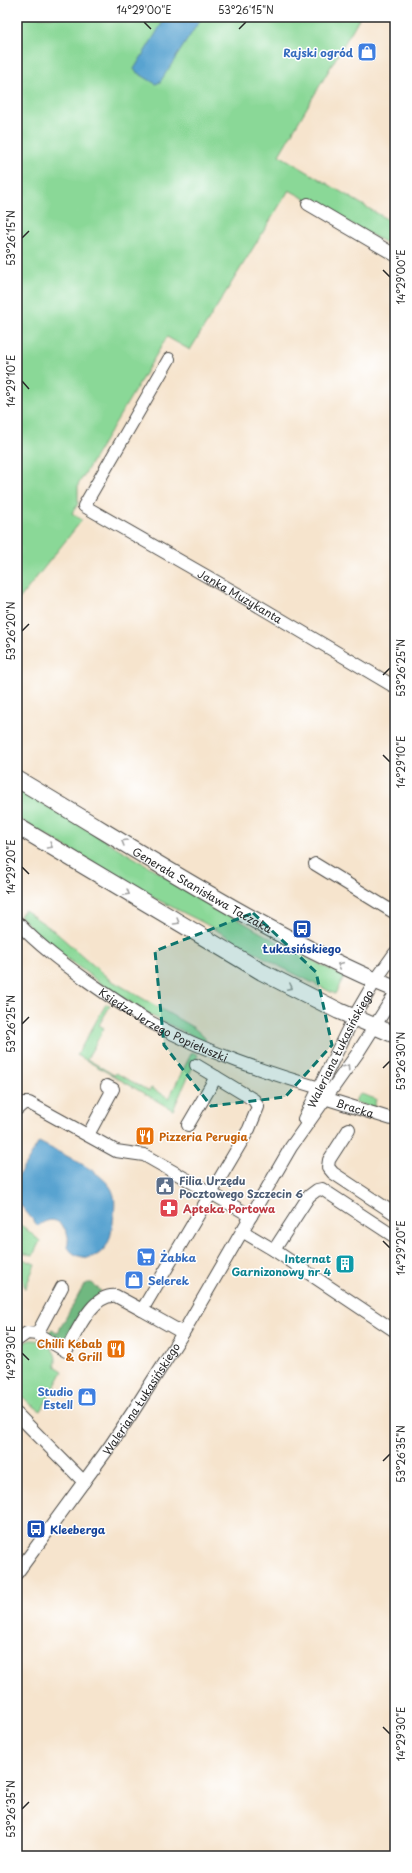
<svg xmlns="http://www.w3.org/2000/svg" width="412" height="1873" font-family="'Playpen Sans',sans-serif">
<rect width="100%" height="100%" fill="#fff"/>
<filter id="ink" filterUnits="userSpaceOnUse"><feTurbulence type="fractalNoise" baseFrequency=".025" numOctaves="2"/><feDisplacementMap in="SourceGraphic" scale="8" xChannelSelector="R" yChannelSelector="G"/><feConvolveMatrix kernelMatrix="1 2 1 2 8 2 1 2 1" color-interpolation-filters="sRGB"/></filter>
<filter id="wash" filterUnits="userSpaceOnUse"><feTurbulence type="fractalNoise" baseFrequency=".012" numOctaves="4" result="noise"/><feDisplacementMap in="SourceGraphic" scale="16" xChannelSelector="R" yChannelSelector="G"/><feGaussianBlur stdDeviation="0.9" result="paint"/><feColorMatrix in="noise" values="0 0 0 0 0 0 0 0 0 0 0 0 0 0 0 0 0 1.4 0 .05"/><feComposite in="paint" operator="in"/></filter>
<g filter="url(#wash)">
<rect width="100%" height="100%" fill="#f6e4cd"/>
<g fill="#8ad897" stroke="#5a8261">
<path d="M17,17H360L279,155L395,224V248L289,190L190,350L167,337L78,485V504L72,513L82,520L17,602Z"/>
<path d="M17,788L261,933L344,977L335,994L281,967L202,922L140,891L17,818Z"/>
<path d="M24,910L53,930L109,979L194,1028L205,1038V1042L152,1016L107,988L46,943L20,916Z"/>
<path d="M106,1004L110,1006L99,1025L104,1028L87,1059L114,1075L116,1073L149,1091L151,1088L169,1098L192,1052L198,1055L173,1110L77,1055Z"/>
<path d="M361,1094L376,1099L374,1108L355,1102L357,1097Z"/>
<path d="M17,1221L40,1241L33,1255L20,1253L17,1246Z"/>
<path d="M18,1257L35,1264L25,1289L22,1277L17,1272Z"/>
<path d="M30,1340C45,1339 60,1351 55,1366L63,1371L41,1411L30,1404L17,1391V1351L25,1342Z"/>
</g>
<path fill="#6fb880" stroke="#4d7256" d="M88,1283H92L101,1291L71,1335L61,1345L48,1334L51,1330L58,1332L84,1285Z"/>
<g fill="#58a3d0" stroke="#42677e">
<path d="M166,17H202L160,82L156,84L136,72L134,69Z"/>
<path d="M39,1142C59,1153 102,1170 112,1190C117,1200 114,1213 113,1223C111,1236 109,1248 97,1255C89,1260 72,1257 68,1247C67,1244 69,1239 68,1236C62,1219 50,1216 38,1226L17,1201V1178Z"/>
</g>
</g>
<g filter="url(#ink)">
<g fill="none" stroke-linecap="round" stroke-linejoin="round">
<defs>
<g id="minor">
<path d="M308,204L395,255"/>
<path id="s1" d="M169,359L84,506L250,601L395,687"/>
<path d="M315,864L395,913"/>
<path id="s2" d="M17,922C38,945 64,964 89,982C109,996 129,1010 150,1022C207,1053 268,1073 330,1091"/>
<path d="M196,1065L216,1077"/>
<path id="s3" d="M318,1096L395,1120"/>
<path d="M17,1109L24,1103H29L116,1151L144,1155L251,1216"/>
<path id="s4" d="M304,1119L354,1017L375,981L395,953"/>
<path d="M349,1129L329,1160L328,1167L333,1173L395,1214"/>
<path d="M88,1135L113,1089L107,1086"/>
<path d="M242,1231L274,1250L309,1196L317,1190L322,1189L395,1237"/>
<path d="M274,1250L395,1331"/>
<path d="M183,1333L142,1310L249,1129L258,1107L254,1100L216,1077L188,1125"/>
<path d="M37,1334L66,1351C76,1334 92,1293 116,1296L142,1310"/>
<path d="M17,1340L27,1333L37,1334L62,1287"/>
<path d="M17,1414L84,1482"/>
<path id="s5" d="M17,1573L110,1446L134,1410L183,1333L291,1147L357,1054L395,994"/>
</g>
<g id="major">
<path id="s6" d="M17,779C141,852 262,933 395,989"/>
<path d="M17,826L262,972L339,1011L395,1035"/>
</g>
</defs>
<use href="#minor" stroke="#494743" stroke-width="14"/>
<use href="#major" stroke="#494743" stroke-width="18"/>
<use href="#minor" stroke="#fff" stroke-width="12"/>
<use href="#major" stroke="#fff" stroke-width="16"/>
</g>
<defs><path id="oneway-chevron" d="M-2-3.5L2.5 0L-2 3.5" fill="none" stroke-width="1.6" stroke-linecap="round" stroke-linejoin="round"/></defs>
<g stroke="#a0a0a0">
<use href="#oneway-chevron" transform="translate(124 842) rotate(-149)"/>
<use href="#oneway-chevron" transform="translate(50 846) rotate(31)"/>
<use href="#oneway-chevron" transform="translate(127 893) rotate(31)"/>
<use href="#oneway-chevron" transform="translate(177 922) rotate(31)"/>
<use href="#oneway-chevron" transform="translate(340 965) rotate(-155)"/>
<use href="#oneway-chevron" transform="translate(290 987) rotate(27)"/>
<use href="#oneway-chevron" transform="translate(347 1067) rotate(-56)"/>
</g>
</g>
<path fill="#0f766e" fill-opacity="0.2" stroke="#0f766e" stroke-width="3" stroke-dasharray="8 5" stroke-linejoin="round" d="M253,913L316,972L332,1045L285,1097L211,1106L164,1045L155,951Z"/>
<path fill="none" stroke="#2b2b2b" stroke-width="1.5" d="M144,22L151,29M239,29L246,22M22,238L29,231M383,270L390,277M22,381L29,389M22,631L29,624M383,675L390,668M383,755L390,762M22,867L29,874M22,1024L29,1017M383,1068L390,1061M383,1241L390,1248M22,1353L29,1360M383,1461L390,1454M383,1727L390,1734M22,1809L29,1802"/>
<defs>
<symbol id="shop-square" viewBox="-11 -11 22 22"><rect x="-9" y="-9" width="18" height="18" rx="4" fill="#3f7fe0" stroke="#fff"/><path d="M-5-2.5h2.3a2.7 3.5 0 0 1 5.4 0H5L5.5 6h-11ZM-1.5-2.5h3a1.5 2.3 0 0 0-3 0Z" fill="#fff"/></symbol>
<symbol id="bus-square" viewBox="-11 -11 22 22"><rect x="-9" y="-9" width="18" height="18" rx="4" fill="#1a4fb4" stroke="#fff"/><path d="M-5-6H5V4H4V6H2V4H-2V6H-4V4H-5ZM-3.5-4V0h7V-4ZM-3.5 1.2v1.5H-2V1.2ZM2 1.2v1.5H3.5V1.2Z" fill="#fff"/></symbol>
<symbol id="restaurant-square" viewBox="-11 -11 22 22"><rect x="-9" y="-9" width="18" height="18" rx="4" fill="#e8710a" stroke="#fff"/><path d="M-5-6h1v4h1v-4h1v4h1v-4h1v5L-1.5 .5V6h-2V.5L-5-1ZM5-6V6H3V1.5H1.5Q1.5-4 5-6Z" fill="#fff"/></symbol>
<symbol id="civic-square" viewBox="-11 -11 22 22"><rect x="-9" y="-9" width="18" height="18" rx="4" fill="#5c6f8a" stroke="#fff"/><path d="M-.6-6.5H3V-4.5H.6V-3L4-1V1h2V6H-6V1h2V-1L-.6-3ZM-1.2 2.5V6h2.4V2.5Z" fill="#fff"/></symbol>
<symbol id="pharmacy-square" viewBox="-11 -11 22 22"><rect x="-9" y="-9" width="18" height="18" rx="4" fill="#e0444e" stroke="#fff"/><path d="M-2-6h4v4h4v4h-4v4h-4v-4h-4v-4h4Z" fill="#fff"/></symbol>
<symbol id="supermarket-square" viewBox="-11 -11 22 22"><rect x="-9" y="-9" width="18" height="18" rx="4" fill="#3f7fe0" stroke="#fff"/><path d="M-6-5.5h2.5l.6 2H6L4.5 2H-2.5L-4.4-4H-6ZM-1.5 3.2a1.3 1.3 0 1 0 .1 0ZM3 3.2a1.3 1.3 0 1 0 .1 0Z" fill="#fff"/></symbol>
<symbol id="building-square" viewBox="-11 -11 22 22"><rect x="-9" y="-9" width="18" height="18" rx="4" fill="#0f9aa8" stroke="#fff"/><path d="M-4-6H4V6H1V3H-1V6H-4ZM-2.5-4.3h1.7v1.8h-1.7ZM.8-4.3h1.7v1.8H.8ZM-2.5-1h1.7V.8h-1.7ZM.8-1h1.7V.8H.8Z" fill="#fff"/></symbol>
</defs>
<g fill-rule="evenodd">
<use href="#shop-square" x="356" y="41" width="22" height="22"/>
<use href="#bus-square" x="291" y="918" width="22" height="22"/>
<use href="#restaurant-square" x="134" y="1125" width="22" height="22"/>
<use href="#civic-square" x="154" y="1175" width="22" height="22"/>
<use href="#pharmacy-square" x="158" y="1197" width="22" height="22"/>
<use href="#supermarket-square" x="135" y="1246" width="22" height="22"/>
<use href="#building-square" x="334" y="1253" width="22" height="22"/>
<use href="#shop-square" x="123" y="1269" width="22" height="22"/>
<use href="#restaurant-square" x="105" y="1338" width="22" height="22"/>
<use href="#shop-square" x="76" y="1386" width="22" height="22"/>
<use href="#bus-square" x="25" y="1518" width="22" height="22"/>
</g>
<g text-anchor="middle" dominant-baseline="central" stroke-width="3" stroke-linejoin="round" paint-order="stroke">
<g font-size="11" font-weight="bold" fill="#366cbe" stroke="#fff" text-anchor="end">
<text x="353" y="52">Rajski ogród</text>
<text x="160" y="1257" text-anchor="start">Żabka</text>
<text x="148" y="1280" text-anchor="start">Selerek</text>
<text x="73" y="1391">Studio<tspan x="73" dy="13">Estell</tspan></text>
</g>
<g font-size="11" fill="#2b2b2b" stroke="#fff">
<text stroke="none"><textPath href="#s1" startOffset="350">Janka Muzykanta</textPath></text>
<text stroke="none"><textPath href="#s6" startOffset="216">Generała Stanisława Taczaka</textPath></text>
<text stroke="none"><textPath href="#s2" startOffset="180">Księdza Jerzego Popiełuszki</textPath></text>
<text stroke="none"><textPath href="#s4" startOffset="79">Waleriana Łukasińskiego</textPath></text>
<text stroke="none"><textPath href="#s3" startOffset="39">Bracka</textPath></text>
<text stroke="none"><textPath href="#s5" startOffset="214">Waleriana Łukasińskiego</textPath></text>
</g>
<g font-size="11" font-weight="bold" fill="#164399" stroke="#fff">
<text x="302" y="948">Łukasińskiego</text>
<text x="50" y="1529" text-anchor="start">Kleeberga</text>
</g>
<g font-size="11" font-weight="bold" fill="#c56008" stroke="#fff" text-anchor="start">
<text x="159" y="1136">Pizzeria Perugia</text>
<text x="102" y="1343" text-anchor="end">Chilli Kebab<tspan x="102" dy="13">&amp; Grill</tspan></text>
</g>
<g font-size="11" font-weight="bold" fill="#4e5e75" stroke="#fff" text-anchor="start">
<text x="179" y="1180">Filia Urzędu<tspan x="179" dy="13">Pocztowego Szczecin 6</tspan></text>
</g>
<g font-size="11" font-weight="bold" fill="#be3a42" stroke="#fff" text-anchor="start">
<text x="183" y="1208">Apteka Portowa</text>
</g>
<g font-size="11" font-weight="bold" fill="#0d838f" stroke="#fff" text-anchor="end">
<text x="331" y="1258">Internat<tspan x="331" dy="13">Garnizonowy nr 4</tspan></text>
</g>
</g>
<rect width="412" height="1873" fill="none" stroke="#fff" stroke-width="44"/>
<rect x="22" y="22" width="368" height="1829" fill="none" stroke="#2b2b2b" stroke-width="1.5"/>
<g font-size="10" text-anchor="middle" fill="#2b2b2b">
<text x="144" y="14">14°29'00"E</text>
<text x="246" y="14">53°26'15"N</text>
<text transform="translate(11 238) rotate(-90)" y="4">53°26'15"N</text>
<text transform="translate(401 277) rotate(-90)" y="4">14°29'00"E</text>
<text transform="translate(11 381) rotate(-90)" y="4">14°29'10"E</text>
<text transform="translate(11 631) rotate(-90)" y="4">53°26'20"N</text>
<text transform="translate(401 668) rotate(-90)" y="4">53°26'25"N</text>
<text transform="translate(401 762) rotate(-90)" y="4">14°29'10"E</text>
<text transform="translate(11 867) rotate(-90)" y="4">14°29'20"E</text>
<text transform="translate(11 1024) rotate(-90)" y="4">53°26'25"N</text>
<text transform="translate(401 1061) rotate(-90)" y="4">53°26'30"N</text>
<text transform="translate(401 1248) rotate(-90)" y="4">14°29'20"E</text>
<text transform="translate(11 1353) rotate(-90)" y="4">14°29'30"E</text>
<text transform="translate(401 1454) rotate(-90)" y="4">53°26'35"N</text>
<text transform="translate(401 1734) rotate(-90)" y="4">14°29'30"E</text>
<text transform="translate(11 1809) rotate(-90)" y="4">53°26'35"N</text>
</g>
</svg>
